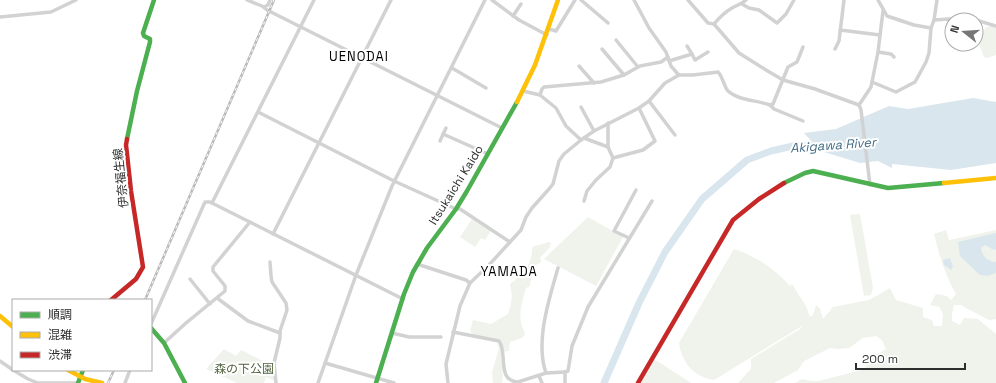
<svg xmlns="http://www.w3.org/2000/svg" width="996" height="383" font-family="'Space Grotesk','Noto Sans JP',sans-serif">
<rect width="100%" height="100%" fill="#fff"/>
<g fill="#f0f3eb">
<path d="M990,26H996V55L987,58L984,57L979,44L985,28Z"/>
<path d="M860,214L873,288L871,295L864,296L850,215Z"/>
<path d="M588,217L623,237L596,286L544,259Z"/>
<path d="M472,219L491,231L485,240L481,238L475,247L460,237Z"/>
<path d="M946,230L949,240L996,230V319L989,320L964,307L962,305H954L952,314V321L960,325L964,318L978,319L996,334V383H795L802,379L811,381H819L865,369L868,360L886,349L882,340L876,336L863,338L849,348L838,349L830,348L804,361L798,370L774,383H738L751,369V359L800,329L802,326L714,380C694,377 682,363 679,343L734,249C757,257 774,268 790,286L792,284L806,306L810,317L813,315L816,305L820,309L823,319L833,307L869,300L890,288L896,300L923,308V317L932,320L934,326H942L943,314L939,307L930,305L936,294L947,296L951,300L956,294C945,275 939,255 934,234Z"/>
<path d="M549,242L551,243L550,247L540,258L541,262L533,267L530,286L526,288C523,299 519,311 521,322C521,326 524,330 525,334L522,338L510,342L509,351L501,352C501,362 504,373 502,383H493L492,372L499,348L496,339L473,335L470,331L473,320L491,324L508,314C512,303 513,295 510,284C523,274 533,264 532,247Z"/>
<path d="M224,349L236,356L241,350L273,366L275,381L266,377L264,383H237L206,369Z"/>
<path d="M654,359L691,383H641Z"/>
</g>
<g fill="#d9e6ee">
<path d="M973,98L996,102V163L951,170L892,164V168L878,161L860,163L821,151L804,133L836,129L889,106L908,109Z"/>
<path d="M996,233V250L992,249L985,245L981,248C982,256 988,262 996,262V273L987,276L980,275L960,256L958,242Z"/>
<path d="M950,258L953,267L951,270L944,265L943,260Z"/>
</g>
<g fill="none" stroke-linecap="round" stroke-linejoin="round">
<path stroke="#d9e6ee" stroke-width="7" d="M604,383L639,303L665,252L702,199L747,160L771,151L793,146L824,145"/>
<g stroke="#d2d2d2" stroke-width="3.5">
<path d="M247,0L262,6L267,10L502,128"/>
<path d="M492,0L519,20L547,35"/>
<path d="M581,0L608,23"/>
<path d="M634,0L649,28L666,52L671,66L677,73L679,75H693L718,72C723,77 724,87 728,91C739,101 757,100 770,105L773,104L788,67L797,62L803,47"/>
<path d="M688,0L708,23L714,24"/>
<path d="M878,0L887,16L914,25L931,28"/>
<path d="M742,4L749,8L759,10L777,23L786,14L794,0"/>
<path d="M264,7L268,5L270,0"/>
<path d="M513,16L521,4"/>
<path d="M0,17L51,12L76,0"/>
<path d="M934,20L948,19L975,20"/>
<path d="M976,20L996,26"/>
<path d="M714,24L739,53L766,70L783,80L815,89L859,105L861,110L870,185"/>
<path d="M714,24C719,18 725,12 732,8C737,5 742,4 746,0"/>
<path d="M549,29L556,31L575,0"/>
<path d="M840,30L880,35"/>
<path d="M616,40L638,67"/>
<path d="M602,49L624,75"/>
<path d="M835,49L839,41L844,0"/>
<path d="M878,52L891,54L894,57"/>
<path d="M692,54L695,60L708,52"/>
<path d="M669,61L692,54L687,46"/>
<path d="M579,66L594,83"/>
<path d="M452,68L486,88"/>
<path d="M872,82L896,92L915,82L926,62L929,53L931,28L934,20L937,0"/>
<path d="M523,91L540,95L542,89L544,87L601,82L624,75L640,66L661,62L668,57"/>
<path d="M540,95L556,108L566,126L581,140"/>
<path d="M649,101L675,135"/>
<path d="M770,105L774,109L803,121"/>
<path d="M859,105L871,87L878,52L883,11"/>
<path d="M581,107L594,131"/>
<path d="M258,112L394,181L456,209H460L510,242L521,230L526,217L532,208L549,189L553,184L559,161L564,154L581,140L594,131L639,108L649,101L665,83L679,75"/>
<path d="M443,134L488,154"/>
<path d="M584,138L608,147L613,158L643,150L655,141L639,108"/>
<path d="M440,141L446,128"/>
<path d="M608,147V123"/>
<path d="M584,201L587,191L596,180L610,167L613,158"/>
<path d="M212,203L314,0"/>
<path d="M273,234L391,0"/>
<path d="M629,238L614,231L636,190"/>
<path d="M270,262L271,276L272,282L286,303L287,310L280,331V338L274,363L276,383"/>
<path d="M417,264L466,280L470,283"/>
<path d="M190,279L210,304"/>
<path d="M217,298L248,321L280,333"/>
<path d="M151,324L205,202H210L403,299"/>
<path d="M453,332L499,341C508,352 496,381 518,382L546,373L565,372"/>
<path d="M392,333L409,337H441"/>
<path d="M164,343L186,323L225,291V286L213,271V267L250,222"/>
<path d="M0,361L13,370"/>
<path d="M325,363L394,383"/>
<path d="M13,370L28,379L38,383H78"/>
<path d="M546,373C535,342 549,299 558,268"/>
<path d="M539,376L542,383"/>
<path d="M125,383L130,370"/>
<path d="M318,383L356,275L392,186L485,0"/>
<path d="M448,383L446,364L460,306L470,283L489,265L510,242"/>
<path d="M565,383V372L568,371L572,346L588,307L652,201"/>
</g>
<g stroke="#4caf50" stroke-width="4.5">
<path d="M127,139L137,91L150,42V39L144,36L143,33L154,0"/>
<path d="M784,183L805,173L813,171L888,188L944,183"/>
<path d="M151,328L164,343L185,383"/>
<path d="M78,383L83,370"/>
<path d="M376,383L404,294L413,272L427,248L456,209L467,191L517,102"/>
</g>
<g stroke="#ffc107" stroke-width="4.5">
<path d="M517,102L535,65L558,0"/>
<path d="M944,183L996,178"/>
<path d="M0,316L13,327"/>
<path d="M68,370L85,379L102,383"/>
</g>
<g stroke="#c62828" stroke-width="4.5">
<path d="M111,300L136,279L143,267L131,191L126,145L127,139"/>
<path d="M638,383L733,220L759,199L784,183"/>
</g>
<defs>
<g id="rail">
<path d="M145,300L274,0"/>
<path d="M108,383L114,370"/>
</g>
</defs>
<use href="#rail" stroke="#b9b9b9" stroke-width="2.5"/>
<use href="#rail" stroke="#fff" stroke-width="1" stroke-dasharray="3" stroke-linecap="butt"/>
</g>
<g text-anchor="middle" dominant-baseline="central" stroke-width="4" stroke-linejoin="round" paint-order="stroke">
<g font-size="12" fill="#2d2d2d" stroke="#fff">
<text transform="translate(121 178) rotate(-96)">伊奈福生線</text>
<text transform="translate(456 185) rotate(-58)">Itsukaichi Kaido</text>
</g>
<g font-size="12" fill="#51643f" stroke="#fff">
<text x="244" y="369">森の下公園</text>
</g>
<g font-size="13" letter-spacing="1" fill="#000" stroke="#fff">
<text x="359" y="56">UENODAI</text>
<text x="509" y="271">YAMADA</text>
</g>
<g font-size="13" font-style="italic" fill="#436e87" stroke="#fff">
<text transform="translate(833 145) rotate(-4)">Akigawa River</text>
</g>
</g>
<rect x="12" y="299" width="140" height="72" fill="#ffffff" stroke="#ababab"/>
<rect x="20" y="312" width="20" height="6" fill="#4caf50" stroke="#ababab"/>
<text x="48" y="319" font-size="12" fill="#2d2d2d">順調</text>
<rect x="20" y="332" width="20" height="6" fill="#ffc107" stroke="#ababab"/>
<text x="48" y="339" font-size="12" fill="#2d2d2d">混雑</text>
<rect x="20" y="352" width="20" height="6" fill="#c62828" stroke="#ababab"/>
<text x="48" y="359" font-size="12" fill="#2d2d2d">渋滞</text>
<g transform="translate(964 32) rotate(287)"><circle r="19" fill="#ffffff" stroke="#ababab"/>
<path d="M0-3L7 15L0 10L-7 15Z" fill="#767676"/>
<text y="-6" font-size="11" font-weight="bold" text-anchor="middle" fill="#2d2d2d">N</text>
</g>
<path d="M856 363v6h109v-6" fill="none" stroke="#2d2d2d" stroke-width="2"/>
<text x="862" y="363" font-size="12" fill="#2d2d2d" stroke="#ffffff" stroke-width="3" paint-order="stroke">200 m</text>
</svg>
